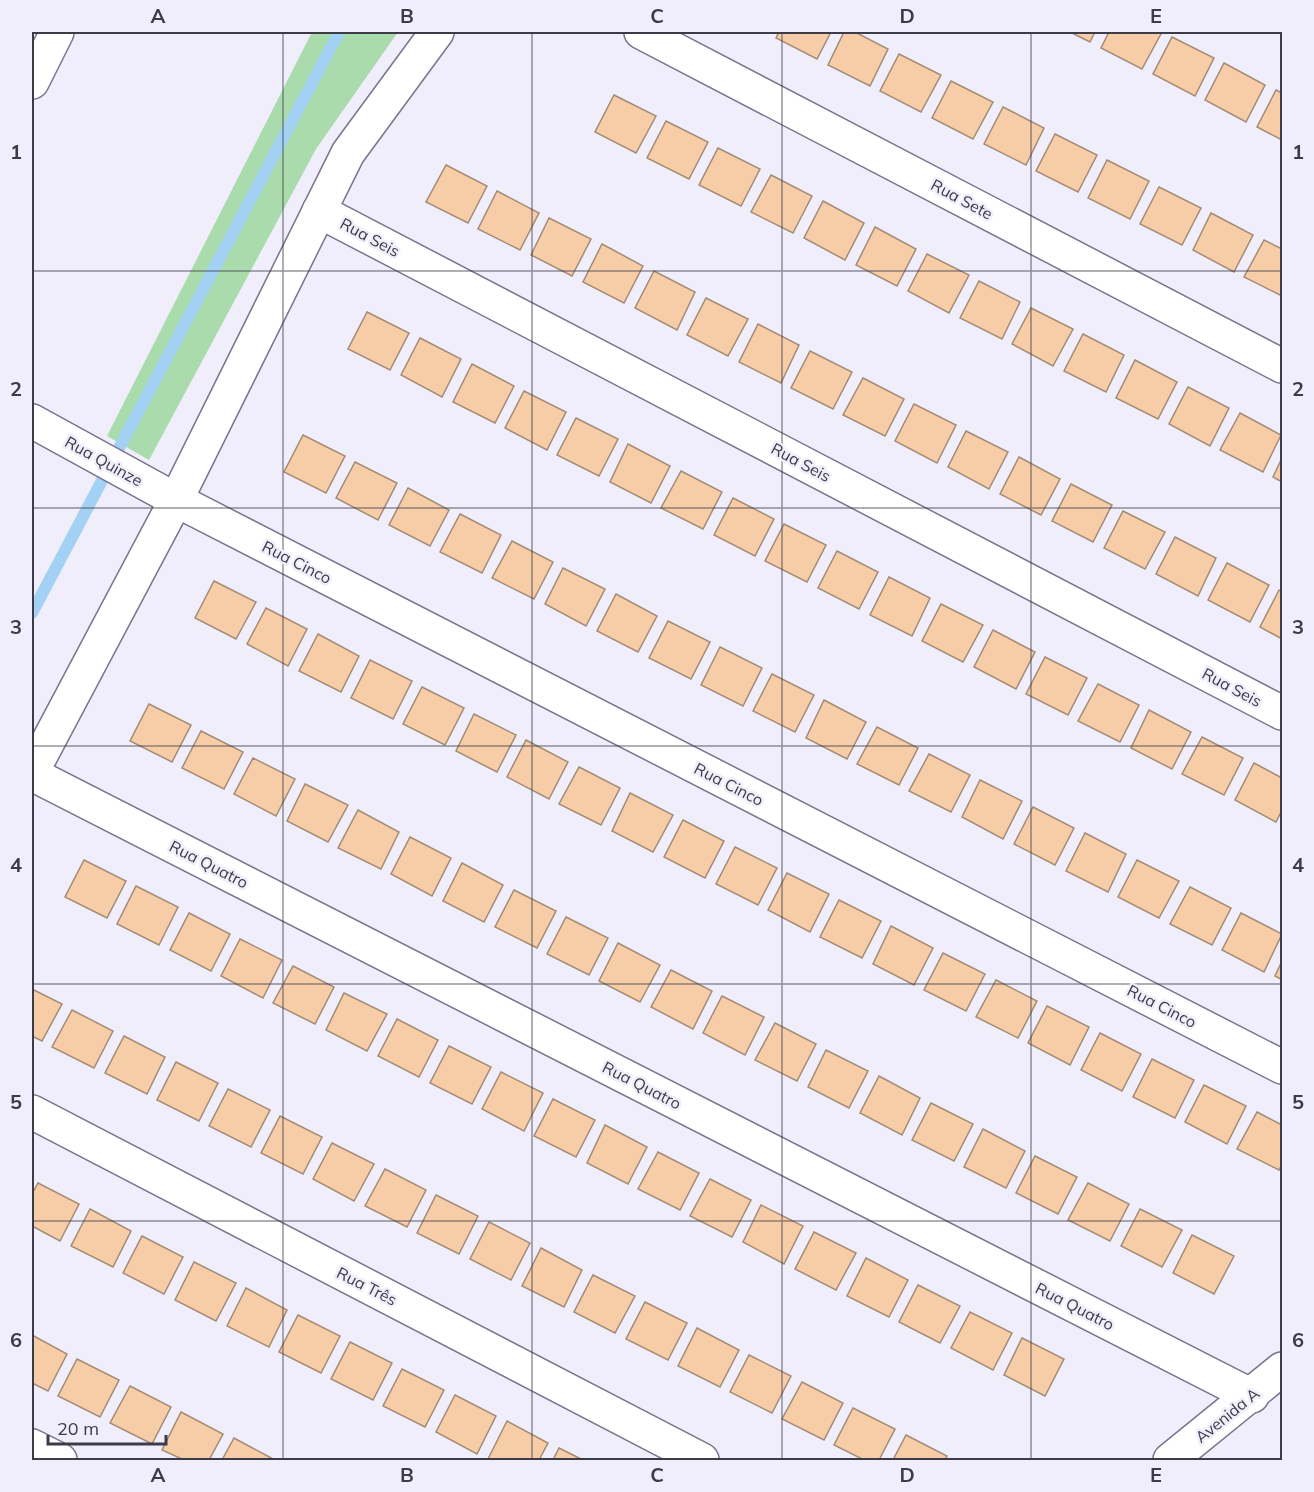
<svg xmlns="http://www.w3.org/2000/svg" width="1314" height="1492" font-family="Mulish,sans-serif">
<rect width="100%" height="100%" fill="#f1eefb"/>
<path fill="#aadbac" d="M312,32H398L316,149L149,460L107,436Z"/>
<g fill="none" stroke-linecap="round" stroke-linejoin="round">
<path stroke="#a3d1f3" stroke-width="12" d="M32,613L339,32"/>
</g>
<g fill="#f7cda8" stroke="#a38b76" stroke-width="1.5">
<path d="M779,32H831L817,59L776,38Z"/>
<path d="M844,32H855L888,49L870,86L828,65Z"/>
<path d="M1070,32H1095L1090,42Z"/>
<path d="M1109,32H1162L1142,69L1101,48Z"/>
<path d="M1172,37L1214,58L1195,96L1153,74Z"/>
<path d="M899,54L941,75L921,112L880,91Z"/>
<path d="M1224,63L1265,85L1246,122L1205,100Z"/>
<path d="M951,81L993,102L973,139L932,118Z"/>
<path d="M1276,90L1282,93V140L1257,127Z"/>
<path d="M614,95L656,116L636,153L595,132Z"/>
<path d="M1003,107L1044,128L1026,165L984,144Z"/>
<path d="M666,121L708,142L689,179L647,158Z"/>
<path d="M1055,134L1097,155L1078,192L1036,171Z"/>
<path d="M718,148L760,169L741,206L699,185Z"/>
<path d="M1107,160L1149,181L1130,219L1088,198Z"/>
<path d="M446,165L487,186L468,223L426,202Z"/>
<path d="M771,175L812,196L793,233L751,212Z"/>
<path d="M1159,187L1201,208L1182,245L1140,224Z"/>
<path d="M497,191L539,213L520,250L478,229Z"/>
<path d="M823,201L864,223L845,260L804,238Z"/>
<path d="M1211,213L1253,235L1234,272L1193,250Z"/>
<path d="M549,218L591,239L572,276L531,255Z"/>
<path d="M875,227L916,249L897,286L856,265Z"/>
<path d="M1264,240L1282,249V296L1244,277Z"/>
<path d="M602,244L643,266L624,303L583,282Z"/>
<path d="M927,254L969,275L949,313L908,291Z"/>
<path d="M654,271L695,292L677,330L635,308Z"/>
<path d="M979,281L1020,302L1002,339L960,318Z"/>
<path d="M706,298L748,319L728,356L687,335Z"/>
<path d="M1031,308L1073,329L1053,366L1012,344Z"/>
<path d="M367,312L409,333L390,370L348,349Z"/>
<path d="M758,324L799,345L781,383L739,362Z"/>
<path d="M1083,334L1124,355L1106,392L1064,371Z"/>
<path d="M420,338L461,359L442,397L401,375Z"/>
<path d="M810,351L852,372L833,409L791,388Z"/>
<path d="M1135,360L1177,382L1158,419L1116,398Z"/>
<path d="M472,364L514,386L495,423L453,402Z"/>
<path d="M863,378L904,399L885,436L843,415Z"/>
<path d="M1188,387L1229,408L1210,446L1169,424Z"/>
<path d="M524,391L566,412L547,450L505,428Z"/>
<path d="M914,404L956,425L937,463L895,441Z"/>
<path d="M1240,413L1281,435L1263,472L1220,450Z"/>
<path d="M576,418L618,439L599,476L557,455Z"/>
<path d="M966,431L1008,452L989,489L948,467Z"/>
<path d="M303,435L345,456L326,493L284,472Z"/>
<path d="M628,444L670,466L651,503L610,482Z"/>
<path d="M1019,457L1060,479L1041,515L1000,494Z"/>
<path d="M1282,458V482L1273,477Z"/>
<path d="M355,462L397,483L378,520L336,498Z"/>
<path d="M681,471L722,492L703,529L661,508Z"/>
<path d="M1071,484L1112,505L1093,542L1052,521Z"/>
<path d="M408,488L449,510L430,546L389,525Z"/>
<path d="M733,498L774,519L755,556L714,535Z"/>
<path d="M1123,511L1165,532L1145,569L1104,548Z"/>
<path d="M460,514L501,535L482,573L440,552Z"/>
<path d="M784,524L826,545L807,582L765,561Z"/>
<path d="M1175,537L1216,558L1198,596L1156,574Z"/>
<path d="M512,541L553,562L534,599L492,578Z"/>
<path d="M837,551L878,572L859,609L818,588Z"/>
<path d="M1227,563L1269,585L1250,622L1208,600Z"/>
<path d="M563,568L605,589L586,626L545,604Z"/>
<path d="M889,577L930,598L912,636L870,615Z"/>
<path d="M214,581L256,602L236,639L195,618Z"/>
<path d="M1279,590L1282,592V639L1260,627Z"/>
<path d="M616,594L657,616L638,652L597,631Z"/>
<path d="M941,604L983,625L963,662L922,641Z"/>
<path d="M266,608L307,629L288,666L247,644Z"/>
<path d="M668,621L710,642L691,679L649,658Z"/>
<path d="M993,630L1035,652L1016,689L974,667Z"/>
<path d="M318,634L359,656L341,692L299,671Z"/>
<path d="M720,647L762,668L743,706L701,685Z"/>
<path d="M1045,657L1087,678L1068,715L1026,694Z"/>
<path d="M370,660L412,681L393,719L351,698Z"/>
<path d="M772,674L814,695L795,732L753,711Z"/>
<path d="M1098,684L1139,705L1120,742L1078,721Z"/>
<path d="M422,687L464,708L445,745L403,724Z"/>
<path d="M824,700L866,722L847,759L806,738Z"/>
<path d="M149,704L191,725L172,762L130,741Z"/>
<path d="M1149,710L1191,732L1172,769L1131,748Z"/>
<path d="M474,714L516,735L497,772L456,751Z"/>
<path d="M877,727L918,748L899,785L857,764Z"/>
<path d="M201,731L243,752L224,789L182,768Z"/>
<path d="M1202,737L1243,758L1224,795L1182,774Z"/>
<path d="M526,740L568,762L549,799L507,777Z"/>
<path d="M929,754L970,775L951,812L909,791Z"/>
<path d="M253,758L295,779L276,816L234,794Z"/>
<path d="M1254,763L1282,778V810L1276,822L1235,800Z"/>
<path d="M579,767L620,788L601,825L559,804Z"/>
<path d="M980,780L1022,801L1003,839L962,817Z"/>
<path d="M305,784L348,805L328,842L287,821Z"/>
<path d="M630,793L673,815L653,852L612,831Z"/>
<path d="M1033,807L1074,828L1055,865L1014,844Z"/>
<path d="M358,810L399,832L381,869L338,848Z"/>
<path d="M683,820L724,841L705,878L664,857Z"/>
<path d="M1085,833L1126,854L1108,892L1066,871Z"/>
<path d="M410,837L451,858L432,896L391,874Z"/>
<path d="M735,847L777,868L758,905L716,884Z"/>
<path d="M84,860L126,881L107,918L65,897Z"/>
<path d="M1137,860L1179,881L1159,918L1118,897Z"/>
<path d="M462,863L503,885L484,922L443,901Z"/>
<path d="M787,873L829,894L810,932L768,910Z"/>
<path d="M136,886L178,907L159,945L117,924Z"/>
<path d="M1190,887L1231,908L1212,945L1170,924Z"/>
<path d="M514,890L556,911L537,948L495,927Z"/>
<path d="M839,900L881,921L862,958L820,937Z"/>
<path d="M189,913L230,934L211,971L170,950Z"/>
<path d="M1241,913L1282,934L1264,972L1222,950Z"/>
<path d="M566,917L608,938L589,975L547,954Z"/>
<path d="M891,926L933,948L914,985L873,964Z"/>
<path d="M240,939L282,960L263,998L221,976Z"/>
<path d="M618,943L660,965L640,1002L599,981Z"/>
<path d="M943,953L985,974L966,1011L924,990Z"/>
<path d="M1282,961V980L1275,976Z"/>
<path d="M293,966L334,987L315,1024L273,1003Z"/>
<path d="M671,970L712,991L693,1029L651,1007Z"/>
<path d="M996,980L1037,1001L1018,1038L976,1017Z"/>
<path d="M32,989L62,1004L42,1041L32,1036Z"/>
<path d="M344,993L387,1014L367,1051L326,1030Z"/>
<path d="M722,996L764,1017L745,1055L703,1033Z"/>
<path d="M1047,1006L1089,1027L1070,1065L1028,1043Z"/>
<path d="M72,1010L113,1031L94,1068L52,1047Z"/>
<path d="M397,1019L438,1040L419,1077L378,1056Z"/>
<path d="M775,1023L816,1044L797,1081L755,1060Z"/>
<path d="M1100,1033L1141,1054L1122,1091L1081,1070Z"/>
<path d="M124,1036L165,1057L147,1094L105,1073Z"/>
<path d="M449,1046L491,1067L472,1104L430,1083Z"/>
<path d="M826,1050L868,1071L849,1108L808,1087Z"/>
<path d="M1152,1059L1194,1080L1175,1118L1133,1097Z"/>
<path d="M176,1062L218,1083L199,1121L157,1100Z"/>
<path d="M501,1072L543,1093L524,1131L482,1109Z"/>
<path d="M879,1076L920,1098L902,1135L860,1113Z"/>
<path d="M1204,1085L1246,1106L1227,1144L1185,1122Z"/>
<path d="M228,1089L270,1110L251,1147L209,1126Z"/>
<path d="M553,1099L595,1120L576,1157L534,1136Z"/>
<path d="M931,1103L973,1124L954,1161L912,1140Z"/>
<path d="M1257,1112L1282,1125V1164L1279,1170L1237,1149Z"/>
<path d="M280,1116L322,1137L303,1174L261,1153Z"/>
<path d="M605,1125L647,1147L628,1184L587,1163Z"/>
<path d="M983,1129L1025,1151L1006,1188L964,1167Z"/>
<path d="M332,1143L374,1164L354,1201L313,1179Z"/>
<path d="M658,1152L699,1173L680,1210L638,1189Z"/>
<path d="M1035,1156L1077,1177L1058,1214L1016,1193Z"/>
<path d="M385,1169L426,1190L407,1227L365,1206Z"/>
<path d="M710,1179L751,1200L732,1237L690,1216Z"/>
<path d="M38,1183L79,1204L60,1241L32,1226V1194Z"/>
<path d="M1088,1183L1129,1204L1110,1241L1068,1220Z"/>
<path d="M436,1195L478,1216L459,1254L417,1233Z"/>
<path d="M761,1205L803,1226L784,1264L743,1242Z"/>
<path d="M90,1209L131,1231L113,1267L71,1246Z"/>
<path d="M1140,1209L1182,1230L1162,1267L1121,1246Z"/>
<path d="M489,1222L530,1243L511,1280L470,1259Z"/>
<path d="M814,1232L856,1253L836,1290L795,1269Z"/>
<path d="M1192,1235L1234,1256L1214,1294L1173,1273Z"/>
<path d="M142,1236L183,1257L164,1294L123,1273Z"/>
<path d="M541,1248L582,1270L564,1307L522,1286Z"/>
<path d="M866,1258L908,1280L889,1317L847,1296Z"/>
<path d="M194,1262L236,1283L216,1321L175,1300Z"/>
<path d="M593,1275L635,1296L615,1333L574,1312Z"/>
<path d="M918,1285L960,1306L940,1343L899,1322Z"/>
<path d="M246,1288L287,1310L269,1347L227,1326Z"/>
<path d="M645,1302L687,1323L668,1360L626,1339Z"/>
<path d="M970,1312L1012,1333L993,1370L951,1348Z"/>
<path d="M298,1315L340,1336L321,1373L279,1352Z"/>
<path d="M697,1328L739,1350L720,1387L678,1366Z"/>
<path d="M32,1335L67,1354L48,1391L32,1383Z"/>
<path d="M1022,1338L1064,1359L1045,1396L1004,1375Z"/>
<path d="M350,1342L392,1363L373,1400L331,1379Z"/>
<path d="M749,1355L791,1376L772,1413L730,1392Z"/>
<path d="M77,1359L119,1380L100,1417L58,1396Z"/>
<path d="M402,1369L444,1390L425,1427L383,1406Z"/>
<path d="M802,1382L843,1403L824,1440L782,1419Z"/>
<path d="M130,1386L171,1407L152,1444L110,1423Z"/>
<path d="M455,1395L496,1416L477,1454L436,1432Z"/>
<path d="M853,1408L895,1429L879,1460H864L834,1445Z"/>
<path d="M181,1412L223,1434L209,1460H184L162,1450Z"/>
<path d="M507,1421L548,1443L539,1460L488,1459Z"/>
<path d="M906,1435L947,1456L945,1460H893Z"/>
<path d="M234,1438L275,1460H222Z"/>
<path d="M559,1448L583,1460H553Z"/>
</g>
<g fill="none" stroke-linecap="round" stroke-linejoin="round">
<defs>
<g id="minor">
<path d="M641,32L1282,366"/>
<path d="M32,82L57,32"/>
<path d="M319,211L1282,713"/>
<path d="M32,421L176,500L1282,1067"/>
<path d="M32,772L176,500L348,153L437,32"/>
<path d="M32,774L1252,1396"/>
<path d="M32,1112L702,1460"/>
<path d="M32,1446L60,1460"/>
<path d="M1170,1460L1282,1369"/>
</g>
</defs>
<use href="#minor" stroke="#79738e" stroke-width="36"/>
<use href="#minor" stroke="#fff" stroke-width="33"/>
</g>
<path fill="none" stroke="#3d3b47" stroke-width="1.5" stroke-opacity="0.55" d="M283,32V1460M532,32V1460M782,32V1460M1031,32V1460M32,271H1282M32,508H1282M32,746H1282M32,984H1282M32,1221H1282"/>
<g text-anchor="middle" dominant-baseline="central" stroke-width="5" stroke-linejoin="round" paint-order="stroke">
<g font-size="16" fill="#3d3b47" stroke="#f1eefb">
<text transform="translate(962 199) rotate(28)">Rua Sete</text>
<text transform="translate(370 237) rotate(28)">Rua Seis</text>
<text transform="translate(104 461) rotate(29)">Rua Quinze</text>
<text transform="translate(801 462) rotate(28)">Rua Seis</text>
<text transform="translate(297 562) rotate(27)">Rua Cinco</text>
<text transform="translate(1232 687) rotate(28)">Rua Seis</text>
<text transform="translate(729 784) rotate(27)">Rua Cinco</text>
<text transform="translate(209 864) rotate(27)">Rua Quatro</text>
<text transform="translate(1162 1006) rotate(27)">Rua Cinco</text>
<text transform="translate(642 1085) rotate(27)">Rua Quatro</text>
<text transform="translate(367 1286) rotate(27)">Rua Três</text>
<text transform="translate(1075 1306) rotate(27)">Rua Quatro</text>
<text transform="translate(1227 1415) rotate(-39)">Avenida A</text>
</g>
</g>
<rect width="1314" height="1492" fill="none" stroke="#f1eefb" stroke-width="66"/>
<path d="M48 1435v9h118v-9" fill="none" stroke="#3d3b47" stroke-width="3"/>
<text x="57" y="1435" font-size="18" fill="#3d3b47" stroke="#f1eefb" stroke-width="4.5" paint-order="stroke">20 m</text>
<rect x="33" y="33" width="1248" height="1426" fill="none" stroke="#3d3b47" stroke-width="2"/>
<g font-size="20" text-anchor="middle" font-weight="bold" fill="#3d3b47">
<text x="158" y="23">A</text>
<text x="407" y="23">B</text>
<text x="657" y="23">C</text>
<text x="907" y="23">D</text>
<text x="1156" y="23">E</text>
<text x="16" y="159">1</text>
<text x="1298" y="159">1</text>
<text x="16" y="396">2</text>
<text x="1298" y="396">2</text>
<text x="16" y="634">3</text>
<text x="1298" y="634">3</text>
<text x="16" y="872">4</text>
<text x="1298" y="872">4</text>
<text x="16" y="1109">5</text>
<text x="1298" y="1109">5</text>
<text x="16" y="1347">6</text>
<text x="1298" y="1347">6</text>
<text x="158" y="1482">A</text>
<text x="407" y="1482">B</text>
<text x="657" y="1482">C</text>
<text x="907" y="1482">D</text>
<text x="1156" y="1482">E</text>
</g>
</svg>
